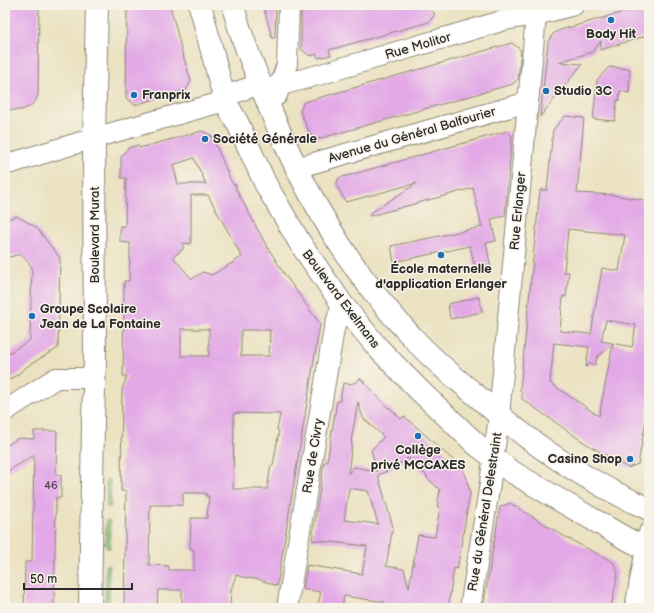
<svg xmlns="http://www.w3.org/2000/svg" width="654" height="613" font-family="'Balsamiq Sans',sans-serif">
<rect width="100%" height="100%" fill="#f7f3e8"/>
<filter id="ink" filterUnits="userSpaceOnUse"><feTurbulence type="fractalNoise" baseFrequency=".025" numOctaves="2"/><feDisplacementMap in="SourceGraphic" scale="8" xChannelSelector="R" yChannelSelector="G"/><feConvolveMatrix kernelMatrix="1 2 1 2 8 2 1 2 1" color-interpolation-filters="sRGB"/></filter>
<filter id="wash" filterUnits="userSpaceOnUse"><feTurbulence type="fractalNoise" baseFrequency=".012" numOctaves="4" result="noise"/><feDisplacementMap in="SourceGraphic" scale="16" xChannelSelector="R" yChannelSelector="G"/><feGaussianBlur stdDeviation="0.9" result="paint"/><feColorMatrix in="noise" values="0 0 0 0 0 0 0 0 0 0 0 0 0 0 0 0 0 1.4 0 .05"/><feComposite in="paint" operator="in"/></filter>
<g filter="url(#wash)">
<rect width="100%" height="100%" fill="#ebe2c1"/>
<g fill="#8ec97e" stroke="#5c7a54">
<path d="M106,480H110L111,507H107Z"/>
<path d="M106,520L110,521V548H106Z"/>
<path d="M106,565H109V605H105Z"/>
</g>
<g id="blocks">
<g fill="#e3a9e7" fill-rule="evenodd">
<path d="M5,5H39L38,95L35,102L29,107L21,110H5Z"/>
<path d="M127,5H170L182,52L191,81L186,90L135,105L126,98Z"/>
<path d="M263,5H276L275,38H272Z"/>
<path d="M301,5H426L435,14L429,22L329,50L331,55L318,58L316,54L310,56L301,49Z"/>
<path d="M649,5V35L600,50L601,41L592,52L559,62L582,64L540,117L548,42L553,34L560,30Z"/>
<path d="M512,43L521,50L518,79L513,84L318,139L311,136L300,111L304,102Z"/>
<path d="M609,67L630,69L629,93L620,91L619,101L617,100L615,121L593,119L597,80Z"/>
<path d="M565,116L584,118L577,193L613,195L649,201V403L638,464L628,468L585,443L522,399V392L520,391L521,380L540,190H547L553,130ZM568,229L625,235L619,271L602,268L591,334L560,331L563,296L566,297L569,272H564ZM606,320L636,325L632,347L601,341ZM554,343L589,347L586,367L589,364L595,365L597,357L613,344L599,416L550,383Z"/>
<path d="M202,131L212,136L231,181L234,185H236V189L265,243L283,272L320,324L277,586L258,579L246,578L236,575L231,590L230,608H182V590H158L157,608H124L126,491H121L122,390L127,376H123L124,281H129L130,252V243L120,242V226H125L126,178H121V157L128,148L138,145L139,148ZM194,158L206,184H178L173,165ZM191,195H208L242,257L212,275L203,272L192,279L173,257L183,249V243L191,244ZM181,329H209V356H181ZM241,330H270L269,356H241ZM234,413L280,414L277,430L279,431L273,466L271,465L267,489H233ZM183,493H206V496H209L207,518H191L190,549H194V570H169V566L149,565L150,505H183Z"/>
<path d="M507,131L512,136L505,216L491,219L496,241L486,243L491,268L476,272L470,246L394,262L391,246L482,227L473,188L370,216L369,214L417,183L346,202L336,185L339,178Z"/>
<path d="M17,216L36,227L60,258L58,348L31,364L21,371L20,373L5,382V353H9L30,340L32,267L21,254L5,258V220Z"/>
<path d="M479,297L482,312L450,319L448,304Z"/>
<path d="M360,378L388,408L389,407L401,419L404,416L461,467L466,476L470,493L458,564L457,569L454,568L448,608H418L397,605V608H384L385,602L344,596L342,608H317L321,592L303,589L307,565L362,574L367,546L312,540L324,462H327L337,401H340L343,383L349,384L357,382ZM358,402L363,418L384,437L371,450L377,471L354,467L348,474L352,442L351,441ZM408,458L427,476L426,477L440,490L437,507H440L435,537L418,535L409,588L404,569L386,566L393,527L378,475L394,468ZM349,488L368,491L378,524L344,520Z"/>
<path d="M34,431H57L56,475H61V498L56,497L54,608H24L25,562H32L34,455L5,473V447L18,438L34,439Z"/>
<path d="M510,503L567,538L613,562L618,572L611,608H483L500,507Z"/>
</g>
</g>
</g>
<g filter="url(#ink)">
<use href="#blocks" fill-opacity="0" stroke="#8b8676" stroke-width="1"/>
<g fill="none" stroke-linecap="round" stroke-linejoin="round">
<defs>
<g id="minor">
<path d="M277,95L287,64L289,5"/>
<path d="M5,165L94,138L225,101L231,94L254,86L263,90L318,75L505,20L536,15L574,5"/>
<path d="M296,168L528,102"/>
<path d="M5,411L56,378H94"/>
<path d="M287,608L334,329L342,304"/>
<path d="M470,608L490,483L499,416L537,5"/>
<path d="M635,608L649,533"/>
</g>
<g id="major">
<path d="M200,5L225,101L238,124L266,185L300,243L342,304L378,348L418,389L477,445L494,458L509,470L563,502L625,538L649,550"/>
<path d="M233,5C239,34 253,64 263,91C298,182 347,269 414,339C433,360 455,378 477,396C529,443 585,481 649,509"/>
<path d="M90,608L93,422L95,360L94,138L97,5"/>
</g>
</defs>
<use href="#minor" stroke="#8b8676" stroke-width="22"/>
<use href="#major" stroke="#8b8676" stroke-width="24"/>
<use href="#minor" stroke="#fff" stroke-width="20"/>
<use href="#major" stroke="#fff" stroke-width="22"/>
</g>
</g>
<g fill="#1f6fb2" stroke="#f7f3e8" stroke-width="1.5">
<circle cx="611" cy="20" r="4"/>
<circle cx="546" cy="91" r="4"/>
<circle cx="134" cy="95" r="4"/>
<circle cx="205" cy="139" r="4"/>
<circle cx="441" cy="255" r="4"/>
<circle cx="32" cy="316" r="4"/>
<circle cx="418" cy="436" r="4"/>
<circle cx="630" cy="459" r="4"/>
</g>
<g text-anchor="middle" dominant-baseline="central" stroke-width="3" stroke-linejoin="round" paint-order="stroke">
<g font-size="11" fill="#594a5a">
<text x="51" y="485">46</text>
</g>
<g font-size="13" font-weight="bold" fill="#2b2b2b" stroke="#f7f3e8" text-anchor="start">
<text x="611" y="34" text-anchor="middle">Body Hit</text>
<text x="554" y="91">Studio 3C</text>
<text x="142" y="95">Franprix</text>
<text x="213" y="139">Société Générale</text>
<text x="441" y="269" text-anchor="middle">École maternelle<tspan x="441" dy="15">d'application Erlanger</tspan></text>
<text x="40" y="309">Groupe Scolaire<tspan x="40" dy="15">Jean de La Fontaine</tspan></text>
<text x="418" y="450" text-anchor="middle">Collège<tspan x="418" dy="15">privé MCCAXES</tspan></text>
<text x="622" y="459" text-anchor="end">Casino Shop</text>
</g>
<g font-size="13" fill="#2b2b2b" stroke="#f7f3e8">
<text transform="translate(418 46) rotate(-16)">Rue Molitor</text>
<text transform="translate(412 135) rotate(-16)">Avenue du Général Balfourier</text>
<text transform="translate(518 211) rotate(-85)">Rue Erlanger</text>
<text transform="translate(95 235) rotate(-90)">Boulevard Murat</text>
<text transform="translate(341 299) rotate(53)">Boulevard Exelmans</text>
<text transform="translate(313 456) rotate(-81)">Rue de Civry</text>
<text transform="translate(485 512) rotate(-81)">Rue du Général Delestraint</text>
</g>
</g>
<rect width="654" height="613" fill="none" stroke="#f7f3e8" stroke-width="20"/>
<path d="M24 583v6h108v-6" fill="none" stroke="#2b2b2b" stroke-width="2"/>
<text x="30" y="583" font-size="12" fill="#2b2b2b" stroke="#f7f3e8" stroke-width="3" paint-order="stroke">50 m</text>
</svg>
